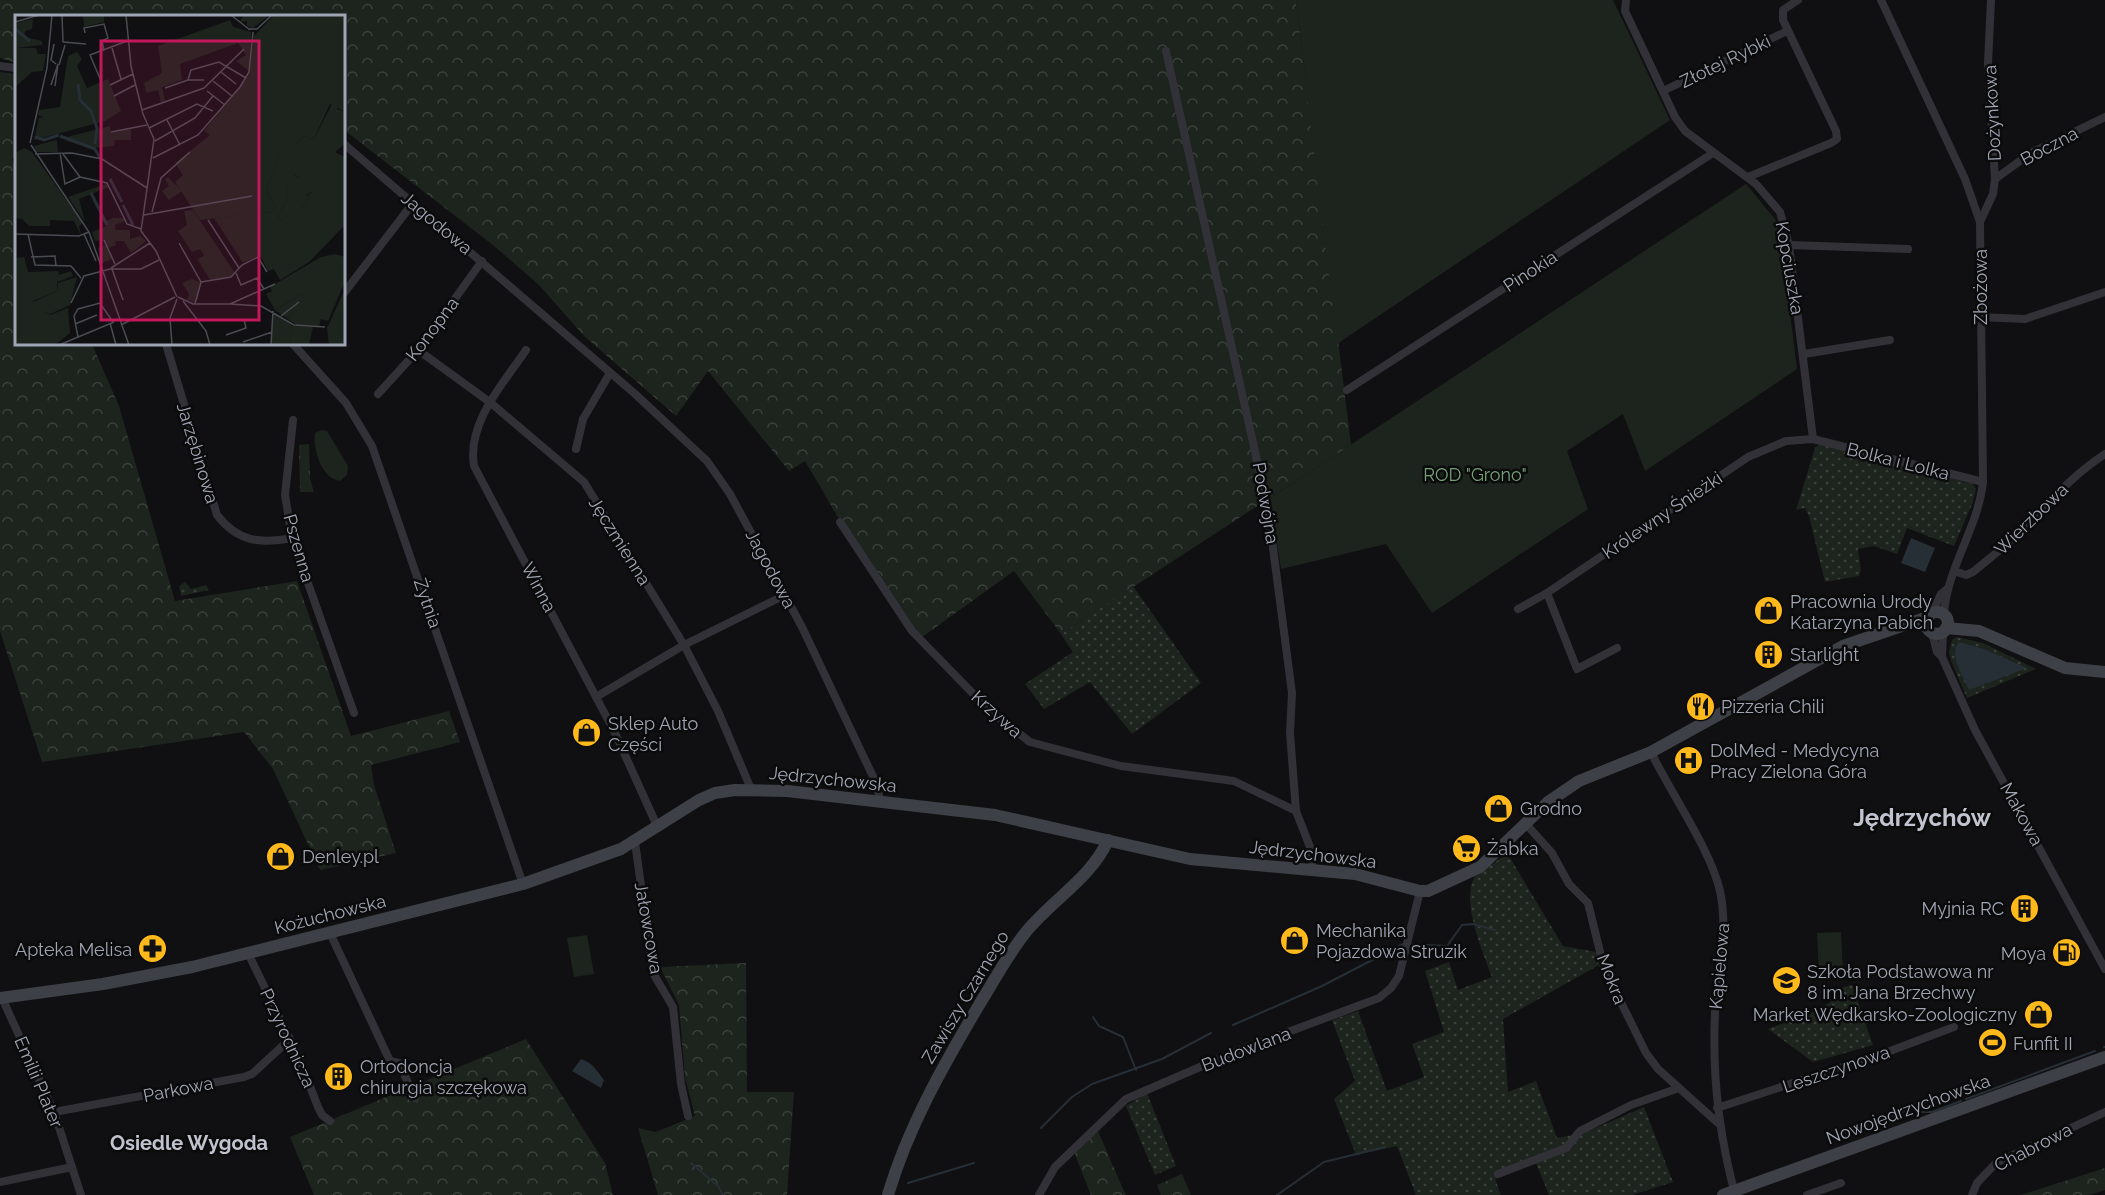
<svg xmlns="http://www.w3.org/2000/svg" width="2105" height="1195" font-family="Raleway,sans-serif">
<defs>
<pattern id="grass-dots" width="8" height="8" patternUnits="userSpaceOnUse" patternTransform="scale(1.5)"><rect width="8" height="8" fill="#1c241d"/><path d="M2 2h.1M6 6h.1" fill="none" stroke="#3a413b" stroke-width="1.8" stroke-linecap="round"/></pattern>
<pattern id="forest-crowns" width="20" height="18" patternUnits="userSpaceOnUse" patternTransform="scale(1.5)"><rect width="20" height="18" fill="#1c241d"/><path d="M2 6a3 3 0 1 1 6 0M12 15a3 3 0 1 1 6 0" fill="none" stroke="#3a413b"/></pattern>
<pattern id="park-tufts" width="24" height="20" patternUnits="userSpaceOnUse" patternTransform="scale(1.5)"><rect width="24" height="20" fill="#1c241d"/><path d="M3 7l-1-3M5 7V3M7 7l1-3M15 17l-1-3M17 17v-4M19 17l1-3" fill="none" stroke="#3a413b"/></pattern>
</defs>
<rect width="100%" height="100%" fill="#101012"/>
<g fill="url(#grass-dots)">
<path d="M1820,444L1973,484L1976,489L1973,502L1954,546L1907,528L1897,554L1874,546L1858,549L1861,570L1859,576L1825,582L1809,516L1805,508L1796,510L1815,448Z"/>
<path d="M185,582L191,589L206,585L209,590L181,596L179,586Z"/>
<path d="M1133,586L1201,683L1132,734L1090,682L1044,709L1025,684L1073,652L1061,634Z"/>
<path d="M1956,637L1983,643L2036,669L1967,698L1951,661L1949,652L1952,640Z"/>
<path d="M1507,853L1563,946L1596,952L1599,965L1503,1019L1508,1092L1536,1081L1557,1138L1584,1133L1644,1107L1673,1182L1632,1195H1549L1536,1163L1495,1179L1501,1195H1416L1397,1146L1356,1155L1334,1099L1355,1081L1332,1020L1358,1011L1387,1091L1424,1077L1412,1044L1444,1032L1425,971L1449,962L1458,990L1492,977C1483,953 1461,902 1474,878C1478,872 1500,860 1507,853Z"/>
<path d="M1852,985L1873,1045L1813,1062L1768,1029C1787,1021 1837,1008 1843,987Z"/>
<path d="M1147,1093L1176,1166L1155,1175L1126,1106Z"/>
</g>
<g fill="url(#forest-crowns)">
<path d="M0,0H1296L1351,445L1061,634L1014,571L922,637C874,586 841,521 805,461L789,471L708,371L676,416L584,336L539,285L493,245L344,130V16H16V63L0,58Z"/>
<path d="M0,72L16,74V156L12,159L16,171V344H92L119,406L175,601L297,581L351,736L449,711L460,742L371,765L374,785L396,853L320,870L273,769L244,732L42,762L0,631Z"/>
<path d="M746,963L747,1092H794L787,1195H658L638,1128L656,1132L695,1116L685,1077L679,1005L660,967Z"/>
<path d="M526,1039L605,1163L613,1195H314L290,1137Z"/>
<path d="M1098,1131L1123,1189L1126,1195H1091L1074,1152Z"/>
<path d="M2105,1168V1190L2090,1195H2021Z"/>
<path d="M1182,1174L1191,1195H1161L1157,1185Z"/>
</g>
<path fill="url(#park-tufts)" d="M309,444L310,479L314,492H300L299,445Z"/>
<g fill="#1c241d">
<path d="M1296,0H1613L1670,120L1337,344Z"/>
<path d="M1746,184L1779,224L1797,369L1645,471L1623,414L1567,451L1588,509L1432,613L1386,544L1281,569L1270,498Z"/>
<path d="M321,430L327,431L348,466L347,475L340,481C321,478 313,450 315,433Z"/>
<path d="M1841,932L1843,972L1819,974L1817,933Z"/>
<path d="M587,935L594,974L574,977L567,938Z"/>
</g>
<g fill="#262e36">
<path d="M1911,538L1935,548L1925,572L1901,563Z"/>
<path d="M1959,642L1984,649L2027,668L1969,690C1964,678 1948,654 1959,642Z"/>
<path d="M581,1059C592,1062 597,1071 604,1080L601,1088L572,1071Z"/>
</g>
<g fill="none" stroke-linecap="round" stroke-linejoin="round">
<g stroke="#262e36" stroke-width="2">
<path d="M1409,944L1447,946L1462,925L1473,924L1495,930"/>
<path d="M1093,1017L1099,1026L1123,1037L1136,1070"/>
<path d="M1233,1025L1322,986L1403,944"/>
<path d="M2104,1047H2105"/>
<path d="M1966,1099L2095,1051"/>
<path d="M1919,1112H1932L1961,1101"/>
<path d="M1041,1128L1072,1097L1092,1084L1162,1059L1211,1033"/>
<path d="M1840,1134L1913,1108"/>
<path d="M691,1163L718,1186L723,1195"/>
<path d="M908,1183L974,1163"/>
<path d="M1277,1195L1324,1162L1385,1147"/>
</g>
<g stroke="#313137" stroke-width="8">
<path d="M1626,0L1625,11L1675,117L1685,131L1756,184L1780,212L1789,245L1813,439"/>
<path d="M1881,0L1965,179L1980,222L1983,482C1978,528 1947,568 1944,614"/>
<path d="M1166,51L1268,510L1292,693L1290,733L1296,811L1312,852V869"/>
<path d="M0,66L16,68"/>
<path d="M1663,91L1787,31"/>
<path d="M344,144L634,393L707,461L730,494L802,627L877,785L880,801"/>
<path d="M1748,177L1831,143L1837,139L1836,131L1783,20V10L1798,0"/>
<path d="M1995,179L2031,153L2105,117"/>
<path d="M1980,222L1993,194L1995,179L1988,63L1991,0"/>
<path d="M1789,245L1908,249"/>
<path d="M344,293L413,203"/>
<path d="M1980,317L2025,319L2105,292"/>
<path d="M166,344L217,515C238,542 260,544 292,538"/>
<path d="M293,344L346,403L372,446L523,884"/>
<path d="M418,350L491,403L584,482L684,645L718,711L751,789"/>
<path d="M526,350C503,384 467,422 474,466L615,733L658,828"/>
<path d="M1804,354L1890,340"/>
<path d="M1347,390L1713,153"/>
<path d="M378,394L418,350L482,261"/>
<path d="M293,420L285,495L292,538L354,713"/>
<path d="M576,449L583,419L610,373"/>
<path d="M840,522L912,631L989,710L1030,742L1121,766L1234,781L1296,811"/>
<path d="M1954,571L1966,575L1973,572C1988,559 2005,547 2019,533C2047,505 2071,476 2105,454"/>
<path d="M1547,593L1577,669L1617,648"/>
<path d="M1518,609L1547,593L1748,457L1786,441L1813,439L1983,482"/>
<path d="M1932,613L1941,594L1947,589"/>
<path d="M1932,633L1937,652L1942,657L1975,730L2105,969"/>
<path d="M1942,657L1943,632"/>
<path d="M596,697L684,645L785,595"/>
<path d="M1651,752C1671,794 1710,848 1720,891C1729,932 1717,972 1715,1013C1712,1075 1719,1135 1735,1194"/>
<path d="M1525,823L1552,853L1569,884L1588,903L1604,968L1646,1053L1658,1069L1718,1123"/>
<path d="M635,842L653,973L673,1007L681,1084L688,1116"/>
<path d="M330,933L390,1061L399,1063L415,1098"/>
<path d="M248,953L299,1058L318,1107L322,1115L330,1121"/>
<path d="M2,998L54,1112L81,1195"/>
<path d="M1717,1108L1882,1054L1954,1027"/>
<path d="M54,1112L244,1077L252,1074L289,1040"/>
<path d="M1498,1174L1566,1148L1580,1131L1631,1105L1679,1088"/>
<path d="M0,1182L72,1167"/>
<path d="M1039,1195L1055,1167L1126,1099L1237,1051L1379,998L1391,988L1399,976L1420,891"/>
<path d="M1807,1195L1841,1183"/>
<path d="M1972,1195L1977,1183L1996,1163L2105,1112"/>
</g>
<g stroke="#3e4047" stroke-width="12">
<circle cx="1937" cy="623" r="11"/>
<path d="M1946,628L1979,631L2065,668L2105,672"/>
<path d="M0,998L103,984L192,967L523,884L621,849L699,800L715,793L735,790L787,791L995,815L1190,859L1355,874L1420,891H1428L1480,867L1548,802L1579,781L1651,752L1843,646L1928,617"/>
<path d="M888,1195C908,1127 943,1066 979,1005C994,981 1008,954 1026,932C1051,901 1092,877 1108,840"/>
<path d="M1723,1195L2105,1057"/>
</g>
</g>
<defs>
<symbol id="shop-disc" viewBox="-11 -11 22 22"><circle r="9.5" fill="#ffb91a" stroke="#0b0b0c"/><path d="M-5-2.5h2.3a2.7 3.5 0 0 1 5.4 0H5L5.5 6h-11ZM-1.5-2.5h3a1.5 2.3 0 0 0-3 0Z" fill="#111"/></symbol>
<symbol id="building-disc" viewBox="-11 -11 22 22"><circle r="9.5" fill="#ffb91a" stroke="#0b0b0c"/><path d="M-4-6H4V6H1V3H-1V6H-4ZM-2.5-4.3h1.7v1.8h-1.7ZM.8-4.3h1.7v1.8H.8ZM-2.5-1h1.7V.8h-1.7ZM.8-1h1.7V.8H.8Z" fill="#111"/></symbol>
<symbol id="restaurant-disc" viewBox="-11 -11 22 22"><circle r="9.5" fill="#ffb91a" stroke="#0b0b0c"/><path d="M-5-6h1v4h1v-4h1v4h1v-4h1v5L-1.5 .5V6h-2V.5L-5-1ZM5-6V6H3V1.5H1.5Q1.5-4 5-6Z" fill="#111"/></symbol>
<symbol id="hospital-disc" viewBox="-11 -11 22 22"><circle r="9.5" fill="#ffb91a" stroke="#0b0b0c"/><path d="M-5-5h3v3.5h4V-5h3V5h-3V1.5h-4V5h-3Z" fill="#111"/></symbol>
<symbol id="supermarket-disc" viewBox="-11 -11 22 22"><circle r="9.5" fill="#ffb91a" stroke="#0b0b0c"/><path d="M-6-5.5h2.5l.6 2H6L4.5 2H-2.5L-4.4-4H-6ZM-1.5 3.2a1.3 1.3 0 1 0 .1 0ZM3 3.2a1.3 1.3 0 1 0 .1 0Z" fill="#111"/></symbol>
<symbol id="pharmacy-disc" viewBox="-11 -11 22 22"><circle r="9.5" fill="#ffb91a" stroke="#0b0b0c"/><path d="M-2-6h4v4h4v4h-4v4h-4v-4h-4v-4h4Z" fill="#111"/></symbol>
<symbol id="fuel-disc" viewBox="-11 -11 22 22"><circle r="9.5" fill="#ffb91a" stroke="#0b0b0c"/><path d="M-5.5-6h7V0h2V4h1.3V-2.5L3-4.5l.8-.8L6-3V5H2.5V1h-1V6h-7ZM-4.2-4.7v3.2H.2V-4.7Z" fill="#111"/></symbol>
<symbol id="school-disc" viewBox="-11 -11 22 22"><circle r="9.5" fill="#ffb91a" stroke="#0b0b0c"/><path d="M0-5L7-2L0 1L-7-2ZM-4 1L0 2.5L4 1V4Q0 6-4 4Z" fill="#111"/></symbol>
<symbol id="stadium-disc" viewBox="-11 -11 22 22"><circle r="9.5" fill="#ffb91a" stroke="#0b0b0c"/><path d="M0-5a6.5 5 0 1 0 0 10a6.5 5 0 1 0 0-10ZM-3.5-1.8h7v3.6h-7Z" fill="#111"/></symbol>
</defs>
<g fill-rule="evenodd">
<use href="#shop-disc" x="1752" y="594" width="33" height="33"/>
<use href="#building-disc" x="1752" y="638" width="33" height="33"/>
<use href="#restaurant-disc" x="1684" y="690" width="33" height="33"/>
<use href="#shop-disc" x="570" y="716" width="33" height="33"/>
<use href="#hospital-disc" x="1672" y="744" width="33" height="33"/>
<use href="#shop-disc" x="1482" y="792" width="33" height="33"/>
<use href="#supermarket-disc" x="1450" y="832" width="33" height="33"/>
<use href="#shop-disc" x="264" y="840" width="33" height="33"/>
<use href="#building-disc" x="2008" y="892" width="33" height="33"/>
<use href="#shop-disc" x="1278" y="924" width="33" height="33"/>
<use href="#pharmacy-disc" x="136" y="932" width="33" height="33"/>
<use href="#fuel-disc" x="2050" y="936" width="33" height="33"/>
<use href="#school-disc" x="1770" y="964" width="33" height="33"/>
<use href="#shop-disc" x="2022" y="998" width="33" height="33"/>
<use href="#stadium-disc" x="1976" y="1026" width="33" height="33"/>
<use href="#building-disc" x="322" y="1060" width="33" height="33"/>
</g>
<g text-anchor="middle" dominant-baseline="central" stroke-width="5" stroke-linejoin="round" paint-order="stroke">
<g font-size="18" fill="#a0a5b4" stroke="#0b0b0c">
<text transform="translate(1725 61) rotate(-26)">Złotej Rybki</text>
<text transform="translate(1992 113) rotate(-93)">Dożynkowa</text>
<text transform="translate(2049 146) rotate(-28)">Boczna</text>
<text transform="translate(437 223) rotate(40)">Jagodowa</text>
<text transform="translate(1790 268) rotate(80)">Kopciuszka</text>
<text transform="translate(1530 271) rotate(-33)">Pinokia</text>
<text transform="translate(1980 287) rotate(-90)">Zbożowa</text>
<text transform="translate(432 329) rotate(-53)">Konopna</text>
<text transform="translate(198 453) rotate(73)">Jarzębinowa</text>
<text transform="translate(1898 461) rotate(14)">Bolka i Lolka</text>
<text transform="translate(1266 503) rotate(80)">Podwójna</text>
<text transform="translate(1662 515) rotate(-34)">Królewny Śnieżki</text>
<text transform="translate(2031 519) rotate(-44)">Wierzbowa</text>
<text transform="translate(620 541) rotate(58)">Jęczmienna</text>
<text transform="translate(299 548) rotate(74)">Pszenna</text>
<text transform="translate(771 569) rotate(62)">Jagodowa</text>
<text transform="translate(539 587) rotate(62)">Winna</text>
<text transform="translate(428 603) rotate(71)">Żytnia</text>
<text transform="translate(997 714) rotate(42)">Krzywa</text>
<text transform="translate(833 779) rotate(6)">Jędrzychowska</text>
<text transform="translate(2022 814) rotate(61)">Makowa</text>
<text transform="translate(1313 854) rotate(7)">Jędrzychowska</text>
<text transform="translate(330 914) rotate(-14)">Kożuchowska</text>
<text transform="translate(649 928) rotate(80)">Jałowcowa</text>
<text transform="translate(1719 966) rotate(-85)">Kąpielowa</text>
<text transform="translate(1612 979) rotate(69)">Mokra</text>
<text transform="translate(965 997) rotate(-59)">Zawiszy Czarnego</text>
<text transform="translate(288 1038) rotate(65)">Przyrodnicza</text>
<text transform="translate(1246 1049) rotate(-21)">Budowlana</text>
<text transform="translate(1836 1069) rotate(-19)">Leszczynowa</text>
<text transform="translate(39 1082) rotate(67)">Emilii Plater</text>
<text transform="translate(178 1089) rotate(-11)">Parkowa</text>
<text transform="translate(1908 1109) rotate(-20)">Nowojędrzychowska</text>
<text transform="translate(2033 1147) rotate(-27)">Chabrowa</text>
</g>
<g font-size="18" fill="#75a179" stroke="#0b0b0c">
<text x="1475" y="474">ROD "Grono"</text>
</g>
<g font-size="18" fill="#a0a5b4" stroke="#0b0b0c" text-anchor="start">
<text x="1790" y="601">Pracownia Urody<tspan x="1790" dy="21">Katarzyna Pabich</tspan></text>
<text x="1790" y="654">Starlight</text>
<text x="1721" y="706">Pizzeria Chili</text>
<text x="608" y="723">Sklep Auto<tspan x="608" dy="21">Części</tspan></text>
<text x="1710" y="750">DolMed - Medycyna<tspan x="1710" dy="21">Pracy Zielona Góra</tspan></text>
<text x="1520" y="808">Grodno</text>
<text x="1487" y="848">Żabka</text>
<text x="302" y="856">Denley.pl</text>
<text x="2004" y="908" text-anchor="end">Myjnia RC</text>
<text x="1316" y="930">Mechanika<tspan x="1316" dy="21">Pojazdowa Struzik</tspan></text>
<text x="132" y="949" text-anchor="end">Apteka Melisa</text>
<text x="2046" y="953" text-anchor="end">Moya</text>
<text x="1807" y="971">Szkoła Podstawowa nr<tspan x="1807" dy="21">8 im. Jana Brzechwy</tspan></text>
<text x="2017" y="1014" text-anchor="end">Market Wędkarsko-Zoologiczny</text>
<text x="2013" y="1043">Funfit II</text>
<text x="360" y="1066">Ortodoncja<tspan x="360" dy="21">chirurgia szczękowa</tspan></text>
</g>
<g font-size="20" font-weight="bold" fill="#c1c4cf" stroke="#0b0b0c">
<text x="189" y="1143">Osiedle Wygoda</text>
</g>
<g font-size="24" font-weight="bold" fill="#c1c4cf" stroke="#0b0b0c">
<text x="1922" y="817">Jędrzychów</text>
</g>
</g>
<g transform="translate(15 15)">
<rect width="330" height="330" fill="#101012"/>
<path d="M153,162L167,176L154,185L147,176L154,171L150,164ZM98,203H109L110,206L100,210L101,215H115V224L125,221L131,226L116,238L109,226H100L101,230L93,233L97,244L87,248L83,233L90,230L88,225L80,226L77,217L92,211L91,206ZM177,264L185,267L180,288L172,285L174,279L167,268ZM287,279L294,289L271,303L260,295ZM259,297L278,311L274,330H256Z" fill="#1c241d"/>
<path d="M68,0H89V7L69,12ZM229,0H254L238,13L232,11V6L225,7ZM259,0H330V97L315,89L299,124L287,121L274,142L267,135L251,176L261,192L256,197L185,205L160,167L168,160L160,148L195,120L189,116L234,60L239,21ZM215,5L218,12L236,17L234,56L221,46L231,40L223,28L165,49L167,65L147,72L150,86L146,87L143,75L131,78L129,68L147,58L143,31ZM0,33H21L23,39H31L28,56L17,57L0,72ZM62,37L67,44L62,51L72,73L93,64L106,96L90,106L19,125L24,103L28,102L23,100L24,95L45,92L53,41ZM95,111L96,118L116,114V125H100L99,131L78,133L52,126V122ZM42,125L43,137H21L19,131ZM9,133L17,137L68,208L64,211L66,220L59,206L35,205V211H14L7,204L0,203V138ZM279,160L286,163L291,181L298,177L287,193L267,206L262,201L272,186L271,169ZM91,169L94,172L64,184L70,207L53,182ZM9,242L13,257L43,256L44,260L56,256L58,261L42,267V276L18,286L20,292L35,300L53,293L55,318L40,330H0V243Z" fill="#1c241d"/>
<path d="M62,262L55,290L35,299L20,294L18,287L42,276L43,268Z" fill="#1c241d"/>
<path d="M18,4L17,14L10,16L9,22L27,26V30L0,33V8ZM320,83L326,85L322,94L330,97V129L320,137L330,142V210L294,247L265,265L259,254L253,256L245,240L228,248L199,203L256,197L261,192L251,176L267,134L274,141L287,121L299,124ZM280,160L286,163L282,171L289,181L297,177L287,193H279L267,206L262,201L272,186L271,169ZM178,195L220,258L215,262L195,265L182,244L189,241L185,234L177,237L163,216L172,210L169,196ZM320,239L330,242V266L313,306L306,304L304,311L282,310L271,303L293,289L287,279L260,295L251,279L257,276L255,272L306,242ZM330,274V330H314L312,313ZM278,311L298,312L294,330H274Z" fill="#1c241d" fill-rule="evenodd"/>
<path fill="none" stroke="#262e36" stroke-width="3" d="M0,14L15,26M63,69L65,85L76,96L82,113L80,129M45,121L80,134L85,143M20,122L29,125L44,120M95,164L107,187M76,178L92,210M108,190L118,210"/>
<path fill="none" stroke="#4a4c53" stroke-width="1.5" d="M47,0L48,27M111,0L116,51L128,99L139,124L126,216L141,236L162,282M216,0L235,15M0,7L24,0M234,14H242L257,0M70,18L69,13L89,9L93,23L87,26L89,36M48,27L71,29M39,29L36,45L41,49M97,33L106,64M44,50L50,30M206,57L221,69M173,65L176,55L204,47L231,63M86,66L75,40L112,26M198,66L217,81M36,70L43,49L40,71M95,70L118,59M150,73L173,65H189M192,76L210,90M99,81L120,70M127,95L189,73L229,34M152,105L165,130M134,113L182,89L198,96M96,117L132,110M140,126L180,103L198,81M15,128L32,53L37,0M16,130L74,217L114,330M45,138L50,169L65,162M20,139L57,138L87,144L132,173M48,139L65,162L92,168L112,209L126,214M138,143L183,120L225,72L234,57L238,17M137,197L146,163L175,137M129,200L237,181M193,205L224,253M0,219L64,221L74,217M13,219L20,250L56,251L66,263M69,219L81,246M89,225L100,249M164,228L186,267M16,242L40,241L41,251M96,253L135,228M97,254L108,285M221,258L226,270L242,263L249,274M186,267L216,262L227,250L243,242L252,257M163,282L178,289H215L260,269M168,286L191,316L195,330M56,288L69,261L95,254H126L144,245M180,289L186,267M215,289L246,291L279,310L310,312M266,301L284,287M95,308L101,330M60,309L82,300M106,310L160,282M211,320L231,313L229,305M63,322L59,301L63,294L85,288L98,307M228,327L257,317M44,330L99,307M157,330L155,303L162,284M256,330L258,296"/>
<path fill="#c2185b" fill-opacity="0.15" stroke="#c2185b" stroke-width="3" d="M86,26H244V305H86Z"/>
<rect width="330" height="330" fill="none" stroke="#a0a5b4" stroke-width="3"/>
</g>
</svg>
